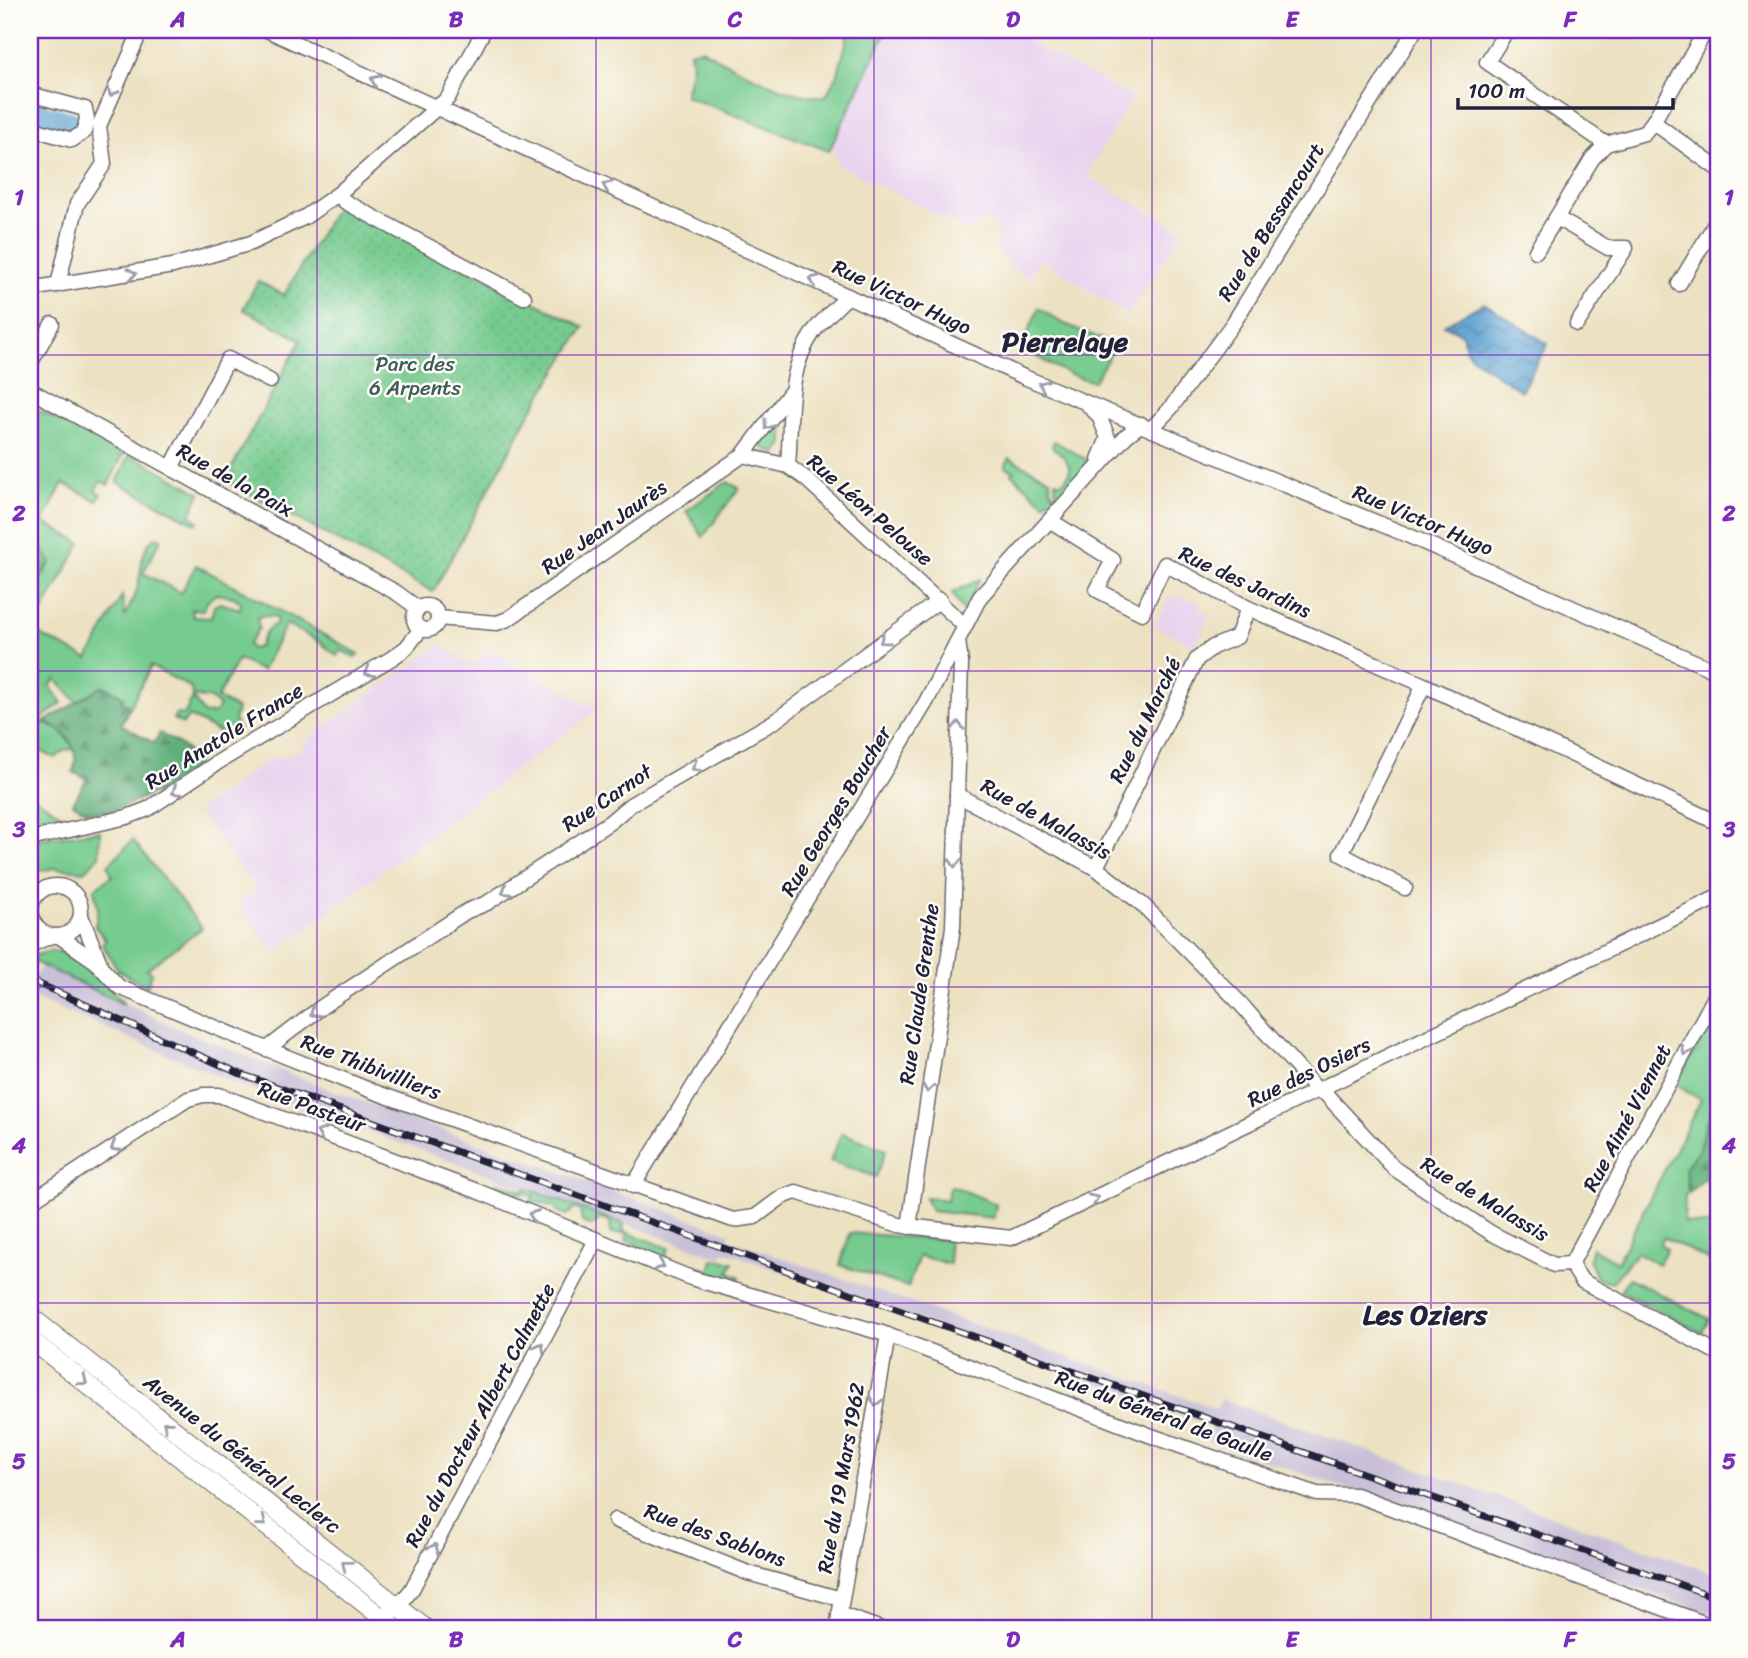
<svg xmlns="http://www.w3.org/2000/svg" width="1748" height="1658" font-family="Sriracha,sans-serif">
<defs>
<pattern id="forest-firs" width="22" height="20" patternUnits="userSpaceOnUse" patternTransform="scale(1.75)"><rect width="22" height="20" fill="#60af7a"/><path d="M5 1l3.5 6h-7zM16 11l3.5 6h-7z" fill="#4f8e65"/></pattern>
<pattern id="park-dots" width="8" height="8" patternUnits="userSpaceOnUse" patternTransform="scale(1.75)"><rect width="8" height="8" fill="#76cb8f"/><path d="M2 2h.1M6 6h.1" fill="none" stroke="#66ae7c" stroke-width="1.8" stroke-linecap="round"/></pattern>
<pattern id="water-waves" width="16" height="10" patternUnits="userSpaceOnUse" patternTransform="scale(1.75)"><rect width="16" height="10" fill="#5ca1d1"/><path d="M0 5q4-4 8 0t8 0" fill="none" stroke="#4c83ab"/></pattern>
</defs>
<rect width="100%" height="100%" fill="#fdfcf7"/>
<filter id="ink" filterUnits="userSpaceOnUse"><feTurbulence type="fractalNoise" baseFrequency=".0143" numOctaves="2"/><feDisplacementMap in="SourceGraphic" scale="14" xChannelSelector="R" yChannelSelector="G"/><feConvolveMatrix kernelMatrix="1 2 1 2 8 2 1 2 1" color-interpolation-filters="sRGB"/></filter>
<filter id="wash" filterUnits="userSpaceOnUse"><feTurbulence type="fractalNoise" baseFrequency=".00686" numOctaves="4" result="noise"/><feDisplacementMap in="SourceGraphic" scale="28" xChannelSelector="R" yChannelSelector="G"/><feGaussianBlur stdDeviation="1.57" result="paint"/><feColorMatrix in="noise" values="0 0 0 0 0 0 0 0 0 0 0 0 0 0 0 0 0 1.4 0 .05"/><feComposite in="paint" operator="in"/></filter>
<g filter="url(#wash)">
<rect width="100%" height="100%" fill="#ece1c1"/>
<g fill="#e8d2ee">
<path d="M887,30H1025L1022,38L1132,97L1086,176L1183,231L1127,315L1040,258L1029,278L1011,266L996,248L999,227L984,220L971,232L837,164V154L829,151Z"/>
<path d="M1170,595L1181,601L1183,596L1200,604L1199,609L1210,615L1195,646L1154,626Z"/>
<path d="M441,644L468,664L478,662L487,649L598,709L274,953L239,903L257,890L197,812L271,758H285L301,750L306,740Z"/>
</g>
<path fill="#c9bfd7" d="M42,966L184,1031L328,1089L726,1232L730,1233L728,1239L1217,1409L1221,1399L1718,1575V1616L1207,1441L1212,1426L1077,1376L724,1251L721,1258L237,1084L30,996V981Z"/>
<g fill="#76cb8f" stroke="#4c7665" stroke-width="2" fill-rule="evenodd">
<path d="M841,30H887L829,151L685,96L692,65L690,52L701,49C732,66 792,101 826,96L838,73L848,37Z"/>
<path d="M1039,308L1060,322L1116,345L1094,381C1079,380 1029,357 1023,343Z"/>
<path d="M783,409V444L776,454L760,446Z"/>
<path d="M37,410L125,451L108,485L101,481L95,490L101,494L97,501L63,483L43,522L81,543L32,631L88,659L122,596L125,617C128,608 134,599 137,590C142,573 139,549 155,537L161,539L143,573L181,593L196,565L359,654L355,657L340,650L337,656L320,642L286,624L262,671L238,659L217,698L237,709L234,720L239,729L214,742L219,732L189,716L183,724L173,719L176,714L184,715L193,698L204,714L215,713L219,706L210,699L193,696L190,687L151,666L130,707L121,701L123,697L104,686L77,702L56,679L50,686L62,703L38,721L62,731L74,749L65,750L55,758L30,746V594L51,563L30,532V415L34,417ZM216,594L234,597L241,603L240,609L220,603L214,606L211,618L193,617L192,609L204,610L207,601ZM261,616H276L277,623L266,631L259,647L252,649L248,645L259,628L257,618Z"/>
<path d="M1054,441L1089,461L1062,500L1056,493L1055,481L1061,483C1079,470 1064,455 1052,447Z"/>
<path d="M130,454L200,493L190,515L198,521L196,524L117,482Z"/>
<path d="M1009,458L1050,479L1051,490L1058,501L1048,500L1044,503L1012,474L1014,471L1005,467Z"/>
<path d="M727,482L739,488L703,537L686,511Z"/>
<path d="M979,580L966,612H964L952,593Z"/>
<path d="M30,794L63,816L61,822L30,827Z"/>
<path d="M100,831L99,856L85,871L54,868L30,873V840Z"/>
<path d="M133,840L202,928L147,969L152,973L147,987L118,970L102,944L106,940L95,927L98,908L94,889L112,876L108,865Z"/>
<path d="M50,951L62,952L72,961L82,956L124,1004L30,960V957Z"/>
<path d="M1718,1009V1106L1706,1122L1699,1150L1685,1168L1689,1192L1685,1195L1684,1223L1718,1225V1265L1664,1237L1660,1244L1667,1249L1658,1264L1637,1252L1612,1283L1597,1278L1589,1259L1592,1248L1617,1262L1701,1100L1676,1085Z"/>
<path d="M842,1133L886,1150L876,1177L830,1161Z"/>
<path d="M497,1183L523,1191L525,1188L624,1224L623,1231L669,1248L665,1258L625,1240L627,1233L611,1234L610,1221L601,1218L592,1226L582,1222L580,1210L574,1209L567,1215L557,1211L556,1207L532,1201L533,1196L523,1193L518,1195L496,1187Z"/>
<path d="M953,1186L996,1204L994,1218L931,1211L925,1197L947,1200L949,1187Z"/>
<path d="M850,1233L948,1240L950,1264L919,1256L908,1287L840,1265Z"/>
<path d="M713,1259L733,1262L729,1272L740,1277L738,1281L696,1269L698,1266L710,1271Z"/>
<path d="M1629,1278L1709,1319L1702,1333L1620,1291Z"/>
</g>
<g fill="url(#forest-firs)" stroke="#41685a" stroke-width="2">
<path d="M30,530L51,563L30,594Z"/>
<path d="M103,686L124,697L121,701L130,707L121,724L154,743L160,733L185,748L197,764L191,772L163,789L113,811L87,812L73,803L87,779L73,772C81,749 66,730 44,722Z"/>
<path d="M1718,1106V1167L1689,1192L1685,1168L1699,1150L1706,1122Z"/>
</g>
<path fill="url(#park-dots)" stroke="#4c7665" stroke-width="2" d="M338,204L584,327L530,413L433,592L225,480L301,340L243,309L258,281L284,295Z"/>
<path fill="url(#water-waves)" stroke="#3f6286" stroke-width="2" d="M1484,303L1548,344L1521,391L1473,358L1466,350L1462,334L1444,325Z"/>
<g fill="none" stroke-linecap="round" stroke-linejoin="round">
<path stroke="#5ca1d1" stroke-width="26" d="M30,113L72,125"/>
</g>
</g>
<g filter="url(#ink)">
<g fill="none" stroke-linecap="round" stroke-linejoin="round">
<defs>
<g id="minor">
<path d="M267,30L1024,377L1407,535L1718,672"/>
<path d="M1507,30L1487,62L1606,144L1644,133L1653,122L1706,30"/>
<path d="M30,94L85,109L87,118L84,132L72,140L30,128"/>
<path d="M1653,122L1718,169"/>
<path d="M338,194L344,201L375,218L524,297"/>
<path d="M1557,218L1608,248H1626L1577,324"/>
<path d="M1536,251L1592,159L1606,144"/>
<path d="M1679,284L1718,219"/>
<path d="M58,285L77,204L104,164L99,126L141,30"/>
<path d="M30,289L173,266L251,243L305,217L338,194L448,98L484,30"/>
<path d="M848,296C837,307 824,318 814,331C785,372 792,420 788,466L805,478L965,626"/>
<path d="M30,364L52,324"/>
<path d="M30,390L397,593L419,609"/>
<path d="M1089,406L1099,416L1108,438L1099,459"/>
<path d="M1152,428L1170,409L1234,322L1415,30"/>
<path d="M743,455L788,466"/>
<path d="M171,468L228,359L270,381"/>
<path d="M1051,521L1113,560L1097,590L1142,613L1165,564L1248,608L1424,685L1718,823"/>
<circle cx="426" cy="618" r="12"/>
<path d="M438,618L497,623L508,619L743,455L790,393"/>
<path d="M957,795L1096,868L1143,905L1238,1001L1319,1092"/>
<path d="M30,839L127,817L148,809L220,761L392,658L406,648L421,629"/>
<path d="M1096,868L1197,659L1213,647L1237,637L1248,608"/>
<circle cx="56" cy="911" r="25"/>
<path d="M1405,888L1341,854L1424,685"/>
<path d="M81,916L100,963"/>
<path d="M59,936L95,961L119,987L267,1049L372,1091L733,1220L755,1217L782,1197L796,1192L899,1225L1011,1238L1718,897"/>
<path d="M30,945L51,936"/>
<path d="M267,1049L323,1006L467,911L487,903L610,822L630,805L775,721L940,600"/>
<path d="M1322,1090L1395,1169L1491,1233L1554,1265L1571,1264L1582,1281L1718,1353"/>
<path d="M633,1186L926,702L980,597L1126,436L1141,424"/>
<path d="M30,1202L188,1099L203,1095H219L477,1191L691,1278L882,1333L1149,1435L1317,1494L1356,1495L1717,1628"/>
<path d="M909,1227L953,927L961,663L958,641"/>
<path d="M1571,1264L1718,991"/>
<path d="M615,1520L748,1573L841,1599"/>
<path d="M839,1614L879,1628"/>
<path d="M377,1615L394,1612L412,1589L596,1240"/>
<path d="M837,1628L888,1335"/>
</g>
<g id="major">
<path d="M30,1316L425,1628"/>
<path d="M30,1339L395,1628"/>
</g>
</defs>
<use href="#minor" stroke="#69656a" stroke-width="17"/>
<use href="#major" stroke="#69656a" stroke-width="20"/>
<use href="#minor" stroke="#fff" stroke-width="14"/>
<use href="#major" stroke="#fff" stroke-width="18"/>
<defs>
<path id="rail" d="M30,980L241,1074L782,1269L1718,1598"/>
</defs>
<use href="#rail" stroke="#22223b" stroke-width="7"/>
<use href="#rail" stroke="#fdfcf7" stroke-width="4.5" stroke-dasharray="13" stroke-linecap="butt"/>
</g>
<defs><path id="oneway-chevron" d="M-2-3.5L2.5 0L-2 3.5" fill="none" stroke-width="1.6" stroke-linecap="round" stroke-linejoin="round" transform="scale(1.75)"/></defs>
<g stroke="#9c9ca7">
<use href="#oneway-chevron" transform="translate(375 80) rotate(-155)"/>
<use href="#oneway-chevron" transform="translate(112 92) rotate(115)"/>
<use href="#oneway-chevron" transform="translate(607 186) rotate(-156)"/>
<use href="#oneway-chevron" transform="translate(132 274) rotate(-8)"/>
<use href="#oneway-chevron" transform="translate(814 280) rotate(-156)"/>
<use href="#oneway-chevron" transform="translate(1043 385) rotate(-157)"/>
<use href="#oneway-chevron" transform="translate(768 425) rotate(125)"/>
<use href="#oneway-chevron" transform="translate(884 640) rotate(144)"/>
<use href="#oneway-chevron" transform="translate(369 672) rotate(150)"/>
<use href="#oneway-chevron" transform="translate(958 726) rotate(-89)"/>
<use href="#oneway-chevron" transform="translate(696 767) rotate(152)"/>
<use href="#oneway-chevron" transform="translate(176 791) rotate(148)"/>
<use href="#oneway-chevron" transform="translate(955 863) rotate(92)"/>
<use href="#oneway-chevron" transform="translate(506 891) rotate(147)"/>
<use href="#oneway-chevron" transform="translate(314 1013) rotate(142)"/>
<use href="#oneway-chevron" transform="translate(1686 1051) rotate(118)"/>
<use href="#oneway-chevron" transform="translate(928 1088) rotate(99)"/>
<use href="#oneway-chevron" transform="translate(321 1133) rotate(-160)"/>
<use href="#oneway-chevron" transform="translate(115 1147) rotate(147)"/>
<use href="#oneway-chevron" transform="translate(1094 1199) rotate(-25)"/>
<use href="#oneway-chevron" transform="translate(533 1215) rotate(-159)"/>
<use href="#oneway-chevron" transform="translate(660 1265) rotate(22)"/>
<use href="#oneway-chevron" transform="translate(540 1347) rotate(-62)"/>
<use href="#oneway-chevron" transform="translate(83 1381) rotate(38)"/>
<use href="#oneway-chevron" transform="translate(876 1402) rotate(100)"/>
<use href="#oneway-chevron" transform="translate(167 1425) rotate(-142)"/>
<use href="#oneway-chevron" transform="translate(262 1522) rotate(39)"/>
<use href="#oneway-chevron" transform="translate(434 1548) rotate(-62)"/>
<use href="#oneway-chevron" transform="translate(346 1565) rotate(-142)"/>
</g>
</g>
<path fill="none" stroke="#7b2cbf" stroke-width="2" stroke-opacity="0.55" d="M317,30V1628M596,30V1628M874,30V1628M1152,30V1628M1431,30V1628M30,355H1718M30,671H1718M30,987H1718M30,1303H1718"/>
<g text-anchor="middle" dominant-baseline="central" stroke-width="5" stroke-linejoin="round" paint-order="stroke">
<g font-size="21" fill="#22223b" stroke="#fdfcf7">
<text transform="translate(1271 222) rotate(-58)">Rue de Bessancourt</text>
<text transform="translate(902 297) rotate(25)">Rue Victor Hugo</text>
<text transform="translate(235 480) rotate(29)">Rue de la Paix</text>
<text transform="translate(870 510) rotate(41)">Rue Léon Pelouse</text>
<text transform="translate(1423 520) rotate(23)">Rue Victor Hugo</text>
<text transform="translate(604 527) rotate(-35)">Rue Jean Jaurès</text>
<text transform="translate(1245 582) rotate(25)">Rue des Jardins</text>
<text transform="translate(1145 720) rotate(-64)">Rue du Marché</text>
<text transform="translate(224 736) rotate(-32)">Rue Anatole France</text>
<text transform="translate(607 798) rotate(-34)">Rue Carnot</text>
<text transform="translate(836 811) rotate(-59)">Rue Georges Boucher</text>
<text transform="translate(1046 819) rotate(29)">Rue de Malassis</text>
<text transform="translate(919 994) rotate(-82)">Rue Claude Grenthe</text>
<text transform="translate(371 1067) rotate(21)">Rue Thibivilliers</text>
<text transform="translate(1309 1072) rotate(-26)">Rue des Osiers</text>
<text transform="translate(312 1107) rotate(20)">Rue Pasteur</text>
<text transform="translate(1627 1118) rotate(-62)">Rue Aimé Viennet</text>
<text transform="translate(1485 1199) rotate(31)">Rue de Malassis</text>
<text transform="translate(480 1415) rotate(-62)">Rue du Docteur Albert Calmette</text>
<text transform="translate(1164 1416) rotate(20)">Rue du Général de Gaulle</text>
<text transform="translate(242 1454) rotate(38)">Avenue du Général Leclerc</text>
<text transform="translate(841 1478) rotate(-80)">Rue du 19 Mars 1962</text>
<text transform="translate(715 1535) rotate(20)">Rue des Sablons</text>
</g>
<g font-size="21" fill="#3f5d58" stroke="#fdfcf7">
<text x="415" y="364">Parc des<tspan x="415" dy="24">6 Arpents</tspan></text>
</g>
<g font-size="28" font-weight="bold" fill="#22223b" stroke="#fdfcf7">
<text x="1065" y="341">Pierrelaye</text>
<text x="1425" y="1314">Les Oziers</text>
</g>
</g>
<rect width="1748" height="1658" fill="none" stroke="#fdfcf7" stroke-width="77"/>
<path d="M1458 98v10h215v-10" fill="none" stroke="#22223b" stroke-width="3.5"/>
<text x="1468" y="98" font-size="21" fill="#22223b" stroke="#fdfcf7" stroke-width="5" paint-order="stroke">100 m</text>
<rect x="38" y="38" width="1672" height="1582" fill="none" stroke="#7b2cbf" stroke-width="2.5"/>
<g font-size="23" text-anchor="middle" font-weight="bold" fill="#7b2cbf">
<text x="178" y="27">A</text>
<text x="456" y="27">B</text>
<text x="735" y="27">C</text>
<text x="1013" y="27">D</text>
<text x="1292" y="27">E</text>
<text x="1570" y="27">F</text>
<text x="19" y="205">1</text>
<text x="1729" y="205">1</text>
<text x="19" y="521">2</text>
<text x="1729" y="521">2</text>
<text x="19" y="837">3</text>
<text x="1729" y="837">3</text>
<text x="19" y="1153">4</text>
<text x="1729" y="1153">4</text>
<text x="19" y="1469">5</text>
<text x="1729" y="1469">5</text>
<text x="178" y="1647">A</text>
<text x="456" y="1647">B</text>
<text x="735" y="1647">C</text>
<text x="1013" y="1647">D</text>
<text x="1292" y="1647">E</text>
<text x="1570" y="1647">F</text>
</g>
</svg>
